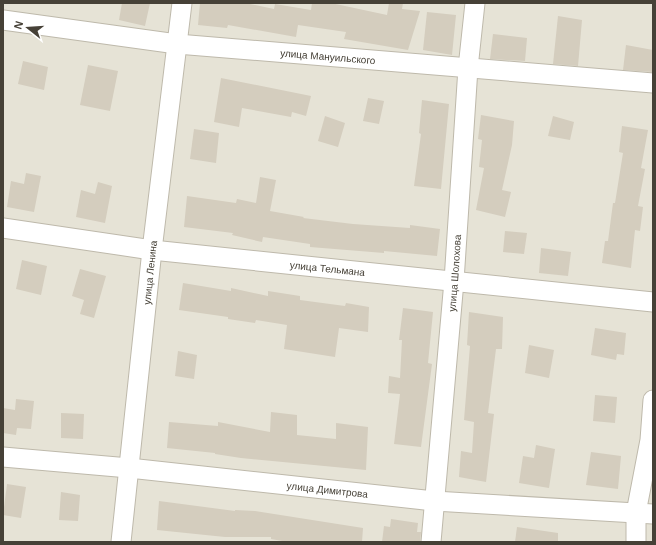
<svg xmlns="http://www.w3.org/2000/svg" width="656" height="545" font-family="Arial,sans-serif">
<rect width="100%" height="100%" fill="#f3f0e8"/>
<rect fill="#e6e3d6" x="3" y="3" width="650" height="539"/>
<g fill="#d4cdbe">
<path d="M122,3H150L145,26L119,20Z"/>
<path d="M200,3H245L274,9L275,4L311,10L312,3H331L387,15L389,3H403L402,9L420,11L408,50L344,39L346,32L298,25L296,37L228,25L227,28L198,25Z"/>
<path d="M427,12L456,15L452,55L423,50Z"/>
<path d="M558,16L582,20L578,66L553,64Z"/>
<path d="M493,34L527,38L525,61L490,59Z"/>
<path d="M626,45L653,50V72L623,70Z"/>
<path d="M23,61L48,67L44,90L18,84Z"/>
<path d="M88,65L118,71L110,111L80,105Z"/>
<path d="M221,78L311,96L306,116L292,112L291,117L242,108L239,127L214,122Z"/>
<path d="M368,98L384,101L379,124L363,121Z"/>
<path d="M422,100L449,104L441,189L414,186L421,134L419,133Z"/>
<path d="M481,115L514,121L512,145L502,190L511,192L505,217L476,210L484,168L479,167L482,140L478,139Z"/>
<path d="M325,116L345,123L338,147L318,141Z"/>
<path d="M553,116L574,122L570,140L548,136Z"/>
<path d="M622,126L648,130L641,168L645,169L638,206L643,207L640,231L635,230L631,268L602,263L605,241H608L613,203H615L623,153L619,152Z"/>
<path d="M194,129L219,133L216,163L190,159Z"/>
<path d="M26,173L41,176L34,212L7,207L11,181L24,184Z"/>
<path d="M260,177L276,180L270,211L304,217L303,218L353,224L410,228V225L440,229L437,256L384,251V253L310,247V244L263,237L262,242L232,235L233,233L184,227L187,196L236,203L237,199L256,203Z"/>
<path d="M98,182L112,186L105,223L76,217L81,190L95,194Z"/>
<path d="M505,231L527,233L524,254L503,252Z"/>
<path d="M541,248L571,252L568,276L539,273Z"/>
<path d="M22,260L47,266L41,295L16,289Z"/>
<path d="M80,269L106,276L94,318L80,314L84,300L72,296Z"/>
<path d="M183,283L231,291V288L268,296V291L300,296V300L345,306L346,303L369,307L368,332L339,328L335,357L284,349L287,325L256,320L255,323L228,319V317L179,310Z"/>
<path d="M403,308L433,312L428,363L432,364L421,447L394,444L400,394L388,393L389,376L400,378L402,340H399Z"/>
<path d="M469,312L503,317L502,349H496L488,413L494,414L486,482L459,477L461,451L472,453L474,422L464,420L470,346L467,345Z"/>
<path d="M595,328L626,333L624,355L617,354L616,360L591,355Z"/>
<path d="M529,345L554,350L549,378L525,373Z"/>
<path d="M178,351L197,355L194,379L175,376Z"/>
<path d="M595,395L617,397L615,423L593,421Z"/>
<path d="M16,399L34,401L31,429L17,428L16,435L3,433V408L15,410Z"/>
<path d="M271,412L297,415V435L336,439V423L368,427L366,470L241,458L215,454V453L167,448L169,422L218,426V422L270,432Z"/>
<path d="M61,413L84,414L83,439L61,438Z"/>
<path d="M536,445L555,449L549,488L519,483L523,456L534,458Z"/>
<path d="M591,452L621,456L618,489L586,485Z"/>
<path d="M7,484L26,487L21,518L3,515Z"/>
<path d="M61,492L80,495L78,521L59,520Z"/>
<path d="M159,501L235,511V510L255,511L363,528L362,542H288L271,539V537H225L157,530Z"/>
<path d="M391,519L418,523L417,532H421L420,542H382L384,526L390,527Z"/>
<path d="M517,527L558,533V542H515Z"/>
</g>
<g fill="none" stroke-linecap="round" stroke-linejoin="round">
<defs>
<g id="street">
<path id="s1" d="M3,20L177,44L653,83"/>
<path id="s2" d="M3,228L152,250L653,302"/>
<path id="s3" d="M3,457L129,468L434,501L653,514"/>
<path id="s4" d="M121,542L152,250L182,3"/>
<path id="s5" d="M431,542L454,281L468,68L475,3"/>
<path d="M636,542V513L650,440L653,400"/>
</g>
</defs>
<use href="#street" stroke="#beb9ab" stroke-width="21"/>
<use href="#street" stroke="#fff" stroke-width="19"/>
</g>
<g text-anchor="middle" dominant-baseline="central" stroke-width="3" stroke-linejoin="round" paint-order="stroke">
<g font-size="10" fill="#464137" stroke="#fff">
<text stroke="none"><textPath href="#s1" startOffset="327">улица Мануильского</textPath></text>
<text stroke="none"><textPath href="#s2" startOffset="327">улица Тельмана</textPath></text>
<text stroke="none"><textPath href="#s4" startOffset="271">улица Ленина</textPath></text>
<text stroke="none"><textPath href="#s5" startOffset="270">улица Шолохова</textPath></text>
<text stroke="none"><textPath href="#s3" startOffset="326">улица Димитрова</textPath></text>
</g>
</g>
<rect width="656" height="545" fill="none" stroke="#464137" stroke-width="8"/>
<g transform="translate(28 28) rotate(287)" stroke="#ffffff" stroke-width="3" paint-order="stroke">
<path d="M0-3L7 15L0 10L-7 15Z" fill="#464137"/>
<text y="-6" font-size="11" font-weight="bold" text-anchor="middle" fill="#464137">N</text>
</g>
</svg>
